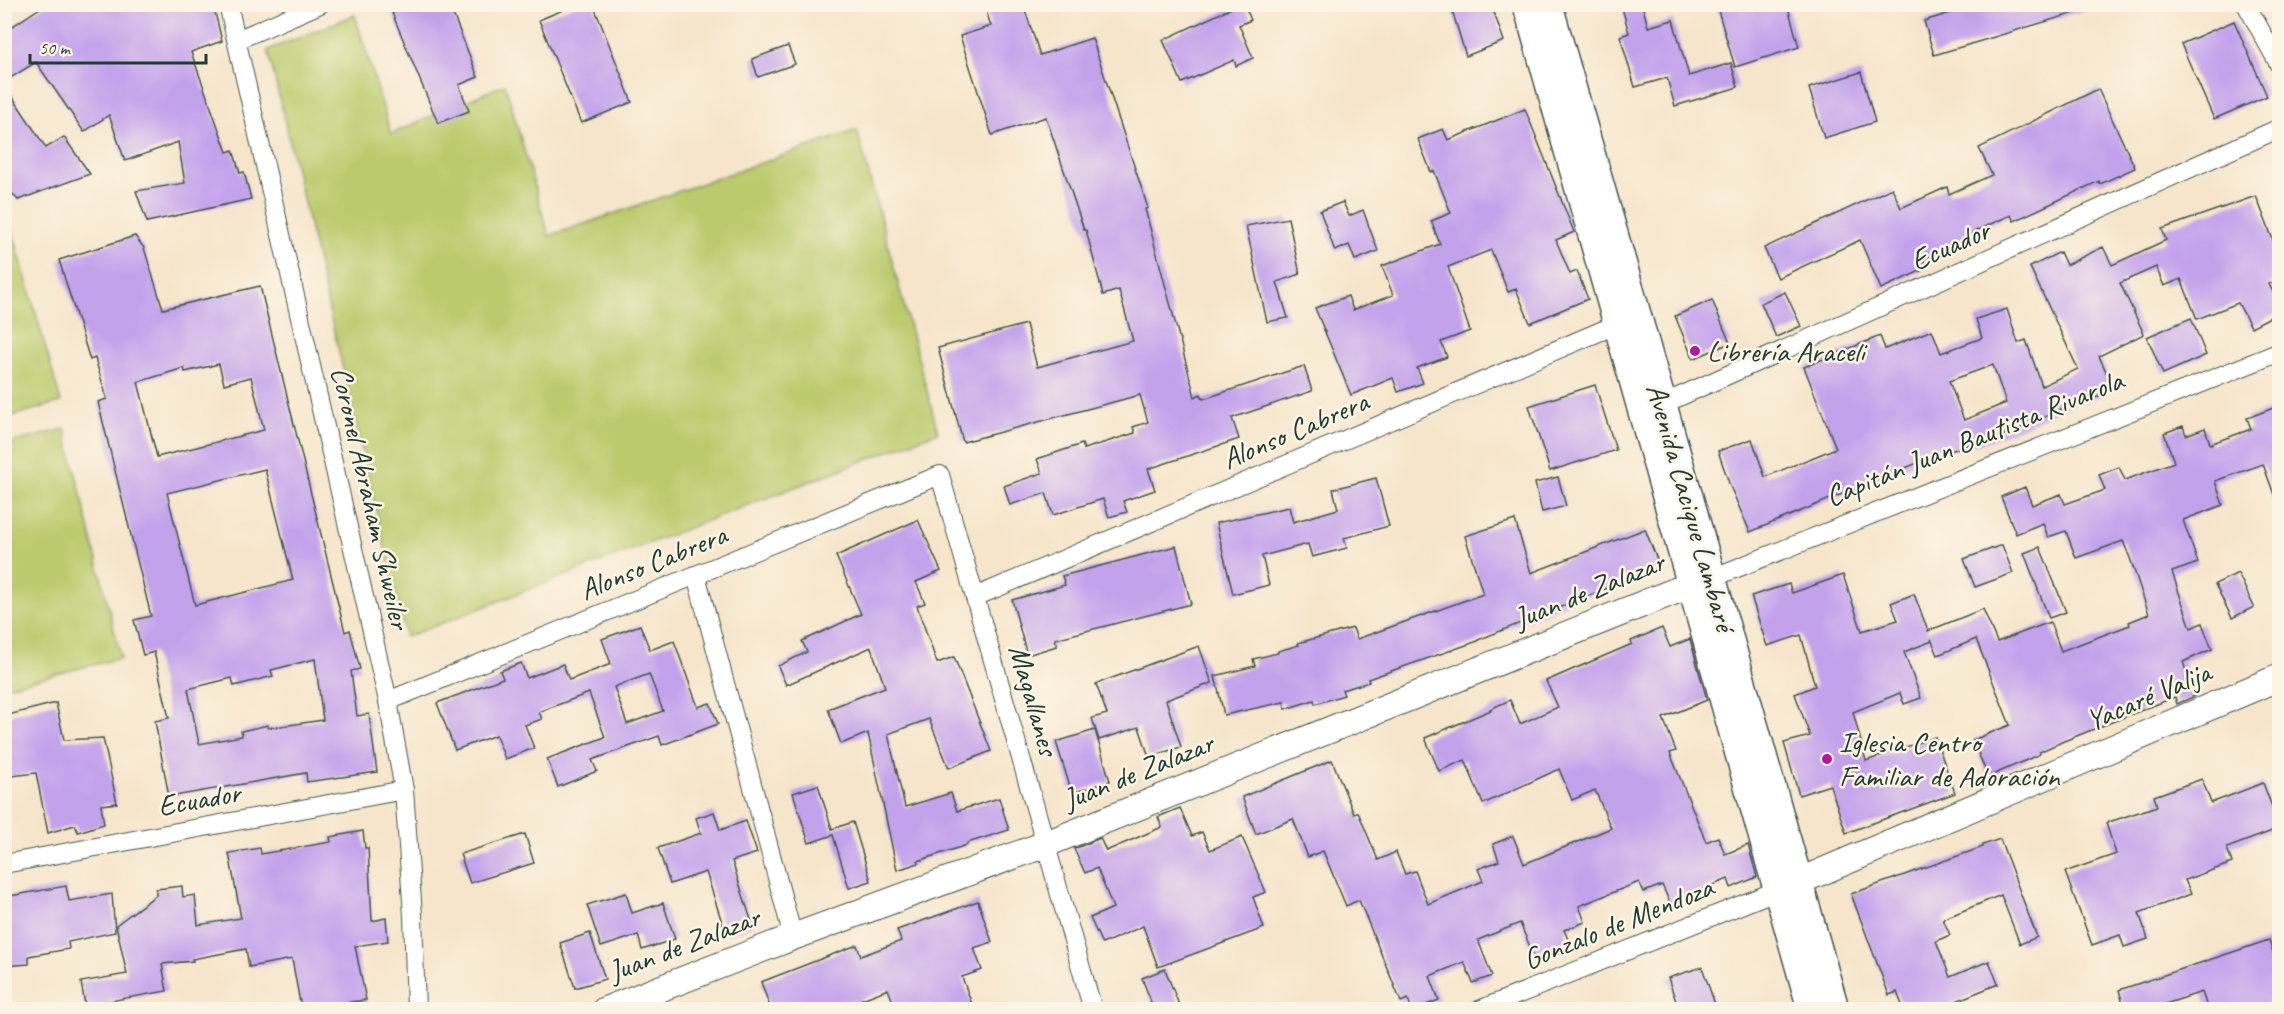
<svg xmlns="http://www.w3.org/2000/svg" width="2284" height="1014" font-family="Caveat,sans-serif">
<rect width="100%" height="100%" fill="#fcf5e5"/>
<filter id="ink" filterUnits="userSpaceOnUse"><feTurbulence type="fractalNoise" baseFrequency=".0167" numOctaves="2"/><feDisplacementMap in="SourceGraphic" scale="12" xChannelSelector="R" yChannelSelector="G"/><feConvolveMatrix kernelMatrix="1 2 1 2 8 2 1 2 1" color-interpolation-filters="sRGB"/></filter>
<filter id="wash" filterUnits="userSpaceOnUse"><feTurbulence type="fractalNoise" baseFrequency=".008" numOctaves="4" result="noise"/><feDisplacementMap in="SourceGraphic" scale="24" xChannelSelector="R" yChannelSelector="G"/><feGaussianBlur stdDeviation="1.35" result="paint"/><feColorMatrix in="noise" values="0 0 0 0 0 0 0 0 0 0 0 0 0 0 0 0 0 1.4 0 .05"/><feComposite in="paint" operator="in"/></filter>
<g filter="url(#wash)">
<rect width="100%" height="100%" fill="#f6e5cb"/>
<g fill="#bbca6c" stroke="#6d8450" stroke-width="1.5">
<path d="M355,15L391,134L505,84L549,236L857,130L938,432L406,637L268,50Z"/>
<path d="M10,222L61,402L5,418L4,223Z"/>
<path d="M65,429L121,658L5,687V444Z"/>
</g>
<path fill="#94ae60" stroke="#5a764a" stroke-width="1.5" d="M363,999L371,1009L315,1010L323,1004Z"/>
<g id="blocks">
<g fill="#c3a2ec" fill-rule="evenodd">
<path d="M46,4H213L222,41L191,52L227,152L233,150L240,173L244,172L251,199L147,222L136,191L185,183L178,142L125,161L109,115L84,132L36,62L4,82V32Z"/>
<path d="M413,4H449L478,77L459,85L469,111L438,123L392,13Z"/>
<path d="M577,4H593L632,102L581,123L539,20Z"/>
<path d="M984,4H1023L1040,55L1092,38L1148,208L1145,209L1195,397L1201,394L1203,399L1304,366L1312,391L1232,418L1239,439L1148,469L1155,490L1123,501L1127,512L1109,517L1103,499L1053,515L1046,493L1010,505L1004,486L1042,473L1037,459L1082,444L1084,449L1135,433L1133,427L1148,422L1140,395L963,442L938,348L1026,324L1037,367L1133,341L1119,290L1103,295L1086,230H1084L1046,117L992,135L960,36L991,26Z"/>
<path d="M1240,4H1244L1251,20L1239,25L1253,58L1236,66L1234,60L1182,83L1163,40Z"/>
<path d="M1450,4H1491L1504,41L1466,56Z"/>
<path d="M1621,4H1642L1648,27L1673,20L1689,76L1731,63L1738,87L1675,106L1667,78L1635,87L1620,36L1629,33Z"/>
<path d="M1716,4H1787L1799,47L1735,67Z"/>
<path d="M1980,4H2087L2088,9L1934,55L1924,21Z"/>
<path d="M2234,21L2267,96L2214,119L2181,44Z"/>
<path d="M788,46L795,64L758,77L752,59Z"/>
<path d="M1861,72L1875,122L1824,138L1809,88Z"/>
<path d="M4,84L46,148L64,137L90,174L18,200L4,184Z"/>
<path d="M2098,89L2135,168L2100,184L2099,181L2014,221L2011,215L1986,226L1968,235L1969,239L1923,259L1927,268L1881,289L1860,240L1778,278L1764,248L1892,188L1901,208L1947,187L1949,194L1992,175L1979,148Z"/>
<path d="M1525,109L1574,232L1556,240L1570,274L1577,271L1588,299L1530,323L1516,289L1508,292L1491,250L1448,267L1470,331L1441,342L1447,357L1417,368L1423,383L1398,392L1393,378L1351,395L1315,308L1348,296L1353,310L1393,295L1382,266L1440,244L1431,221L1451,213L1434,171L1431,172L1418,139L1443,129L1448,140Z"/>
<path d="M2256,196L2280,258V279L2269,284L2280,306V312L2251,327L2238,303L2197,319L2181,279L2164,286L2156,267L2120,283L2144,334L2099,356L2114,389L2084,403L2082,399L2024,427L1975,446L1974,443L1932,457L1750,532L1730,486L1718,451L1752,439L1765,477L1836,448L1804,367L1880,336L1885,349L1932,330L1941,353L1982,338L1976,319L2007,309L2018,343L2026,340L2042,386L2078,369L2030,267L2060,252L2066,265L2103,247L2112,265L2166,240L2162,229ZM1993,365L2006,403L1964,420L1949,381Z"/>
<path d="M1343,202L1349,216L1363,210L1378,251L1355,260L1349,245L1335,251L1320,211Z"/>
<path d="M1288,218L1300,274L1277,282L1288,318L1267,322L1246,226Z"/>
<path d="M135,236L144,248L163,309L260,286L345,632L350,630L360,669L351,671L357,716L369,714L377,772L307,782L306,773L169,797L155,721L169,718L154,652L143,655L134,620L151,616L98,402L107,399L95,358L90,360L59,260ZM219,364L224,384L251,377L264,430L157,457L138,382L184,368L185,372ZM265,469L293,580L195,605L167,493ZM315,659L323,720L268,728V725L241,731L242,736L199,744L188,689L232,678L234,686L273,676L271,670Z"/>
<path d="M1785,292L1801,326L1776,337L1761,303Z"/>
<path d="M1712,300L1730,343L1693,359L1675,316Z"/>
<path d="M2191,318L2206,355L2163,374L2147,337Z"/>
<path d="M1595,385L1616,450L1550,471L1529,406Z"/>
<path d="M2276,407L2280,418V502L2277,503L2263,464L2215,481L2223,505L2183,520L2198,563L2172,572L2191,628L2202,623L2212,649L2183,662L2195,696L2177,704L2175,697L2064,741L2039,752L2040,754L1988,777L1973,740L2010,725L1976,639L1938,655L1931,639L1932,641L1904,652L1921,698L1904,704L1900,693L1853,712L1866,761L1935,737L1955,793L1846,833L1830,785L1799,795L1784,743L1810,736L1795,694L1815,686L1801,635L1767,646L1751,596L1789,584L1792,593L1843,575L1862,631L1898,620L1891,603L1914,594L1928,631L1983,609L1997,642L2050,622L2061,651L2130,625L2129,622L2149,614L2130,558L2123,541L2076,558L2066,531L2048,537L2043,523L2016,534L2001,497L2025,487L2032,505L2061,494L2065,504L2105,490L2099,475L2119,467L2125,480L2174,462L2164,433L2183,426L2186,435L2205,428L2210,444L2251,429L2247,418Z"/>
<path d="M1558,477L1566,506L1542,512L1535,483Z"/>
<path d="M1376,478L1389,526L1344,538L1347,548L1312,557L1308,544L1262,556L1269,585L1233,594L1216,523L1289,507L1293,522L1338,509L1333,489Z"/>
<path d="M918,520L941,571L916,582L925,603L917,606L937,663L954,657L991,751L949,768L929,719L888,734L905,807L951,793L957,811L999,798L1009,830L967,843V845L918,861L919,863L897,870L868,733L841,744L828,709L885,687L871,647L786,685L778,666L807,652L802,641L861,614L836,556Z"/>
<path d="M1515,520L1531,573L1645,529L1660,567L1478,640V641L1368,679L1369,682L1342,690L1344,695L1315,704L1314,700L1285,709L1284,702L1224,715L1215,676L1255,666L1253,659L1278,653V651L1299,645L1298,643L1353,628L1357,639L1483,594L1465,536Z"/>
<path d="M2002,545L2013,573L1975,587L1964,559Z"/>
<path d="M1176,546L1191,604L1055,639L1057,646L1027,655L1012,600L1065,585L1062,576Z"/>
<path d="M2040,547L2066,612L2049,618L2024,553Z"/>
<path d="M2238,573L2254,607L2232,618L2215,584Z"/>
<path d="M640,625L650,650L674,641L698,707L710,703L718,724L662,745L659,736L592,760L597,771L558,787L547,759L605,737L589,693L539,712L542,719L525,725L534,748L505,759L496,735L455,750L437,703L503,678L500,671L521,663L527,678L563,664L569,680L611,664L602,639ZM649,674L663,711L627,724L614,687Z"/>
<path d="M1662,628L1670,647L1690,639L1707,700L1663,718L1676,751L1670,753L1706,842L1718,837L1725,854L1748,845L1757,877L1731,888L1728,879L1670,903L1662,885L1644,892L1639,882L1579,906L1585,922L1564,930L1570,944L1535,959L1520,923L1478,940L1492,976L1473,983L1464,962L1430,976L1439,1000L1412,1010L1408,999L1401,1002L1359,900L1346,906L1323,851L1308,857L1293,819L1256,834L1242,797L1332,760L1354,814L1358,812L1378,860L1396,852L1405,874L1415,871L1428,904L1483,881L1478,869L1499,861L1493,844L1513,836L1524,864L1611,828L1595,790L1572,800L1559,769L1483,804L1465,760L1439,771L1425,738L1491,710L1490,709L1510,700L1520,724L1558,707L1546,681L1632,644L1631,641Z"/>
<path d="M1199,646L1212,683L1166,700L1181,747L1149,757L1139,727L1099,740L1092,718L1107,714L1096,684Z"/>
<path d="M56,703L64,740L103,738L117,803L101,805L104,824L78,832L75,825L48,833L36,773L4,777V716Z"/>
<path d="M1095,730L1110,781L1072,793L1056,742Z"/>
<path d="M2202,779L2211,803L2263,783L2280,828L2227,848L2232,863L2185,880L2191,894L2139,913L2148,939L2124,947L2120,935L2092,945L2065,872L2116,854L2106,823L2157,806L2154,796Z"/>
<path d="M818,785L832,829L853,822L871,881L849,888L833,835L809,843L793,793Z"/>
<path d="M1180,808L1192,836L1202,832L1210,850L1242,837L1266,892L1253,897L1264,928L1158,967L1143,926L1102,944L1090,918L1113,908L1097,868L1085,873L1074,849L1100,838L1106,851L1162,827L1158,817Z"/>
<path d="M714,812L720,830L746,821L757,853L732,861L753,926L726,935L706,872L670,884L658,848L701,833L696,818Z"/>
<path d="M363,831L365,848H368L372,921L386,918L388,941L355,946L366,1000L301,1008L292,959L249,967L246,949L192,959L193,961L162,964L167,991L109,1001L110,1010H90L89,1004L85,1005L81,982L127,974L116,925L156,895V889L182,886L183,897L195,895L198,925L241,918L229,853L260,848L261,854L331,842L330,837Z"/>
<path d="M525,834L534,863L470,883L460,854Z"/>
<path d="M2000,839L2037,937L2020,944L2001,895L1943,919L1950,935L1936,941L1950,977L1989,961L1998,984L1949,1004L1951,1010H1904L1897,992L1889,995L1851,894L1983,847V845Z"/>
<path d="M66,886L69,901L112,894L115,932L68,942L69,949L29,956V964L4,966V897Z"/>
<path d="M626,893L632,913L663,903L675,939L642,950L638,935L601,947L587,905Z"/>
<path d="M978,901L992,942L974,948L982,970L962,977L974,1010H896L888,989L834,1010H771L761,982L857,945L861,956L901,941L897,930Z"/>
<path d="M590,933L605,979L575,988L560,943Z"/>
<path d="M2269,940L2280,973V1010H2208L2202,992L2162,1005L2164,1010H2125L2119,990Z"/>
<path d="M1702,967L1717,1010H1679L1668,978Z"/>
<path d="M1165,969L1181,1010H1154L1142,978Z"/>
</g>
</g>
</g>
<g filter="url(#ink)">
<use href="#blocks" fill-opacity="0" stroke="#3f564b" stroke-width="1.5"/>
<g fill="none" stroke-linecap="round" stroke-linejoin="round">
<defs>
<g id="street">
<path d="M228,4L388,701L404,790L413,915L416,1010"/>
<path d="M2246,4L2280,66"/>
<path d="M237,40L320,4"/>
<path d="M1654,408L2280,128"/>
<path d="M696,575L793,937"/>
<path d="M1712,578L2280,352"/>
<path d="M975,597L1627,320"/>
<path d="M388,701L940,475L1093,1010"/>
<path d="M4,864L404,790"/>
<path d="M1479,1010L1778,890"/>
</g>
<g id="secondary">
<path d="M1781,889L2280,677"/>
<path d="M605,1010L793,937L1046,844L1670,593L1712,578"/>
</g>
<g id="primary">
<path d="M1527,4L1812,1010"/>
<path d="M1548,4L1835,1010"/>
</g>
</defs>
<use href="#street" stroke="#3f564b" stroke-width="20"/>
<use href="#secondary" stroke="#3f564b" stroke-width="28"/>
<use href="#primary" stroke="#3f564b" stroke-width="31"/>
<use href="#street" stroke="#fff" stroke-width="18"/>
<use href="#secondary" stroke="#fff" stroke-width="26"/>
<use href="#primary" stroke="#fff" stroke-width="28"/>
</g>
</g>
<g fill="#b5179e" stroke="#fcf5e5" stroke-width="2">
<circle cx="1695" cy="351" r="6"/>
<circle cx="1827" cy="759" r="6"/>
</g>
<g text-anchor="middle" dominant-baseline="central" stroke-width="5" stroke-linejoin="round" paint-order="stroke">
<g font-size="30" fill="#1f3d34" stroke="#fcf5e5">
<text transform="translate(1950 245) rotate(-24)">Ecuador</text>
<text transform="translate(1295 430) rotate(-23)">Alonso Cabrera</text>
<text transform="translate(1974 438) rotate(-22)">Capitán Juan Bautista Rivarola</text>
<text transform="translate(371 498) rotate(77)">Coronel Abraham Shweiler</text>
<text transform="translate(1691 507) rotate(74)">Avenida Cacique Lambaré</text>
<text transform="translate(653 562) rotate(-22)">Alonso Cabrera</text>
<text transform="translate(1589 590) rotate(-22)">Juan de Zalazar</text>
<text transform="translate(2148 696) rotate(-23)">Yacaré Valija</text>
<text transform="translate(1034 700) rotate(74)">Magallanes</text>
<text transform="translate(1138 771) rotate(-22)">Juan de Zalazar</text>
<text transform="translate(199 799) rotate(-10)">Ecuador</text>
<text transform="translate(1618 923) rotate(-22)">Gonzalo de Mendoza</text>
<text transform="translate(684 944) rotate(-21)">Juan de Zalazar</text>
</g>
<g font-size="30" fill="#1f3d34" stroke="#fcf5e5" text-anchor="start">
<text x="1707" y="351">Librería Araceli</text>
<text x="1839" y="742">Iglesia Centro<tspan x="1839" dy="34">Familiar de Adoración</tspan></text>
</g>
</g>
<rect width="2284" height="1014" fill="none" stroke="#fcf5e5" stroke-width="24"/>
<path d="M30 54v9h176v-9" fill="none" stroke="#1f3d34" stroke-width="3"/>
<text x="39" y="54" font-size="18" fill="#1f3d34" stroke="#fcf5e5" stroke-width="4.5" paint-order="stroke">50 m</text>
</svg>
